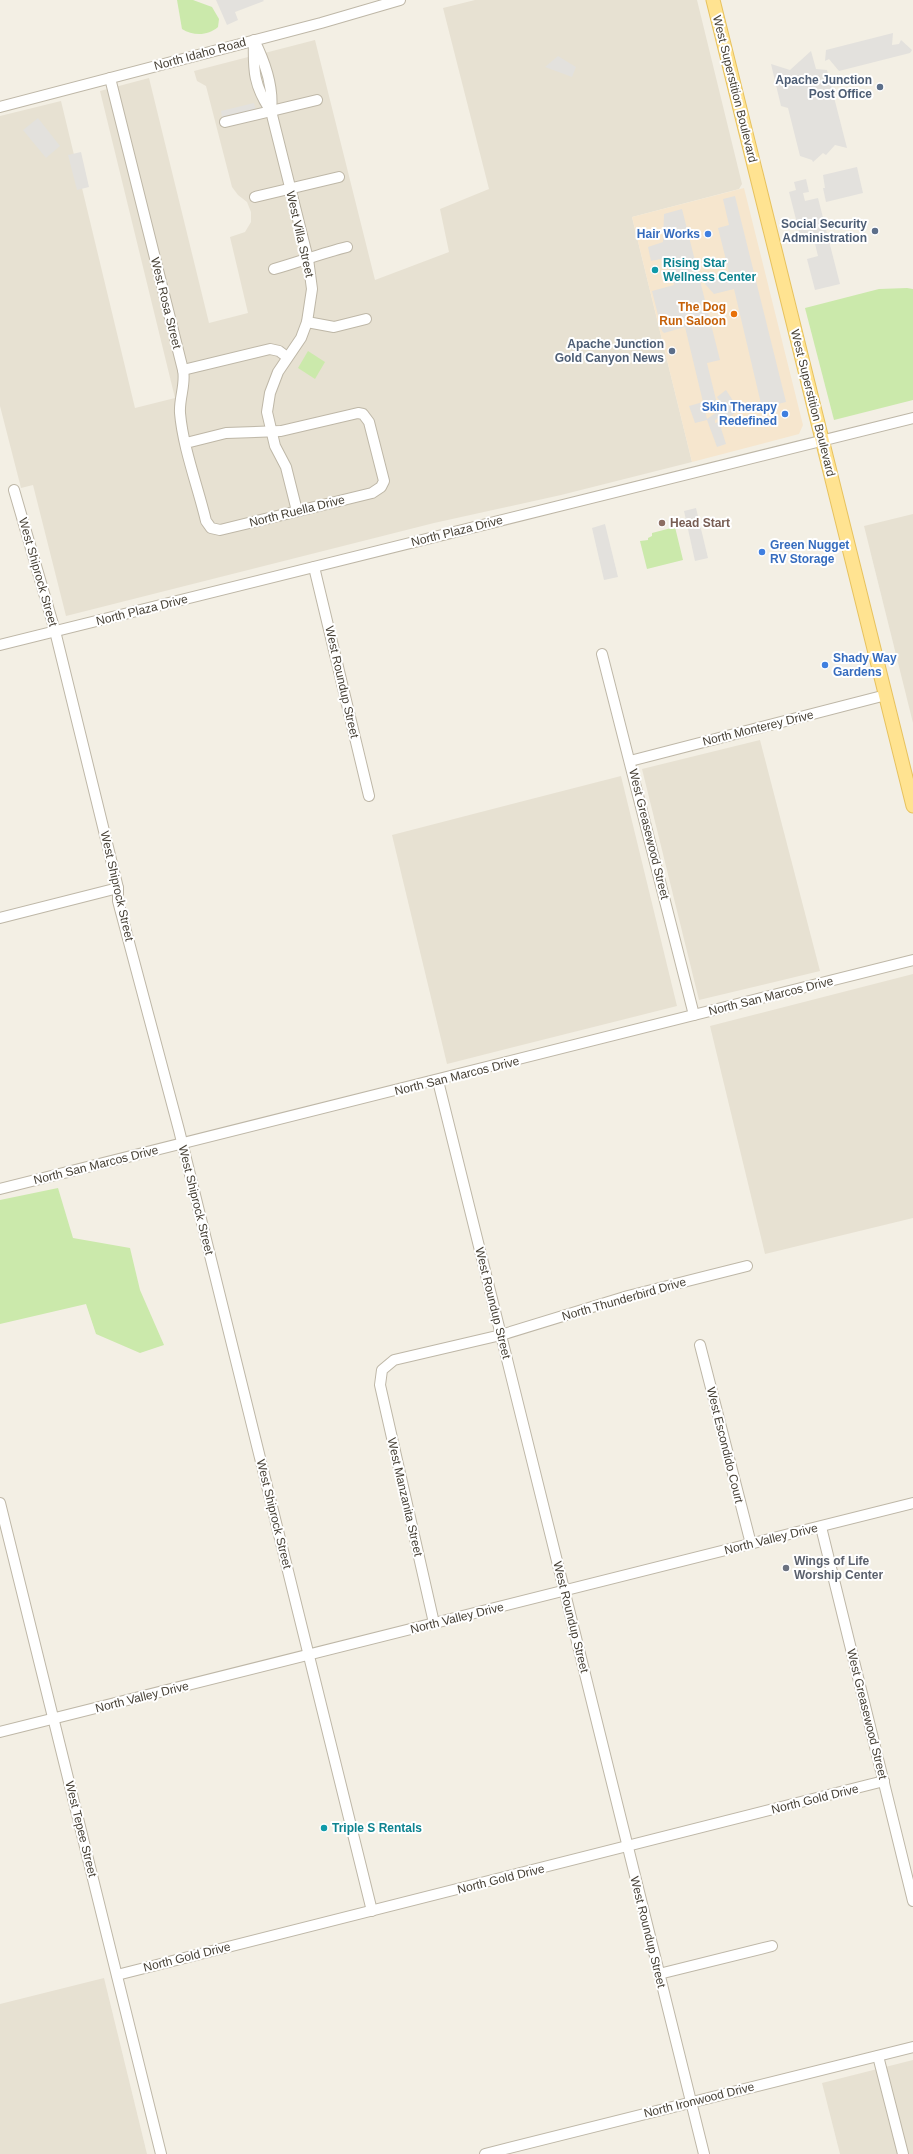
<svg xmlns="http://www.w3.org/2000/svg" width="913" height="2154" font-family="Helvetica,sans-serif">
<rect width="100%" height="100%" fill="#f3efe4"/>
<g fill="#e7e1d2">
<path d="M475,0H697L742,184L739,189L632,217L692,462L561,495L434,523L66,616L33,485L21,488L0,406V116L61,101L135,408L175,398L100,91L149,78L209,323L248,313L230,237L245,232L251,222V212L247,202L238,195L232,187L206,86L197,81L194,71L315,40L375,280L449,252L440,209L489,189L443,8Z"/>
<path d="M913,514V723L864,526Z"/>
<path d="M760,740L820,971L699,1000L642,769Z"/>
<path d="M621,776L677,1006L447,1064L392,835Z"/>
<path d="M913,974V1218L765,1254L710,1026Z"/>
<path d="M104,1978L147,2154H0V2004Z"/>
<path d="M913,2060V2154H840L822,2083Z"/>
</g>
<path fill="#f6e6ce" d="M744,188L803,425L799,434L692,462L632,217Z"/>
<g fill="#cbe9ab">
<path d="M177,0H193L212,7L219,19L218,27C208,36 193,36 182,29Z"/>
<path d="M907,288L913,289V400L834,420L805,308L879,289Z"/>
<path d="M308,351L325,362L315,379L298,368Z"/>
<path d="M675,527L683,560L647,569L640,541L648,540V538L652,536V533Z"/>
<path d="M58,1188L73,1238L130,1248L140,1290L164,1345L140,1353L96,1334L86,1304L0,1324V1200Z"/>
</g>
<g fill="#e3e1dd">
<path d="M216,0H263L264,1L235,12L238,20L227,25Z"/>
<path d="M893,33L892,45L899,44L901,40L912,50L910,53L839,71L829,59L825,61L826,50Z"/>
<path d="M811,51L816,69L827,70L847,148L835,145L826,155L823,153L813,162L812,160L800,156L788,108L781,106L771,64L790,70Z"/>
<path d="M558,56L576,67L572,77L545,67Z"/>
<path d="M254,103L257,114L223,123L221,111Z"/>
<path d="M38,118L60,146L46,158L23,130Z"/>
<path d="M81,152L89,187L77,190L68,155Z"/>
<path d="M857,167L863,193L826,202L823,188H825L823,175Z"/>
<path d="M806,179L809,192L803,193L805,201L818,198L840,284L815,290L807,259L818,256L814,240L802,243L789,192L796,190L794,182Z"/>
<path d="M735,196L786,402L762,408L734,289L714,294L705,284L707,281L730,276L718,228L729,225L723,199Z"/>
<path d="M682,209L720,360L707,363L717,404L704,407L707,419L724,407L717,397L726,390L739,410L724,421L720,416L715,420V423L719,422L726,444L717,447L707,420L695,423L689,406L703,402L685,327L664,333L662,331L652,291L674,285L666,258L651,261L648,247L663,242L664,214Z"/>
<path d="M696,508L708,558L695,561L684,511Z"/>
<path d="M605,524L618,577L604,580L592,528Z"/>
</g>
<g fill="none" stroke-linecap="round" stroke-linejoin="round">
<defs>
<g id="minor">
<path d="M254,40C265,62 274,86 271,111L308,259L312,289L307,322L301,338L278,372L270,393L267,412L275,446L286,467L297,511"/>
<path d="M254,41C253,70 254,87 271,111"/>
<path d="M110,78L183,370C186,384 179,398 180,413C183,448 198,487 206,521L211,528L220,530L372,493L381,487L384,481L369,422L363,414L358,413L281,431L226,433L186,443"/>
<path d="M0,107L321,23L400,0"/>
<path d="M225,122L317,100"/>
<path d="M255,197L339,177"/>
<path d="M274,269C299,262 322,253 347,247"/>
<path d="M307,322L334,327L366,319"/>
<path d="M183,370L270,349L279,351L287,357"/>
<path d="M14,490L55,631L118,888V901L179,1130L372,1911"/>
<path d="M314,567L369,796"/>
<path d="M0,645L913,418"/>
<path d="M602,654L694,1015"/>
<path d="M630,761L886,695"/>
<path d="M0,918L118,888"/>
<path d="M438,1081L704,2154"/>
<path d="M0,1189L913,960"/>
<path d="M700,1345L751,1544"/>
<path d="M0,1503L161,2154"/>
<path d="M821,1527L913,1901"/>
<path d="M434,1623L380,1385L382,1370L394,1360L501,1335L628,1296L747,1266"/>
<path d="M0,1732L913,1503"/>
<path d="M659,1974L772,1946"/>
<path d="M117,1975L884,1781"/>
<path d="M878,2056L903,2154"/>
<path d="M485,2154L913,2047"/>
</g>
<path id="major" d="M713,0L913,806"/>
</defs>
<use href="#minor" stroke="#beb7a7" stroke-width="12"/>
<use href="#major" stroke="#e7c25e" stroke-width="15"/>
<use href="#minor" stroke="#fff" stroke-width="10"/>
<use href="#major" stroke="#ffe391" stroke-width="13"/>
</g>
<g fill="#5c6f8a" stroke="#fff" stroke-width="1.5">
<circle cx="880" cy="87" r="4"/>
<circle cx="875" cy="231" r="4"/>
<circle cx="672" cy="351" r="4"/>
</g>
<g fill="#3f7fe0" stroke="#fff" stroke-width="1.5">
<circle cx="708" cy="234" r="4"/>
<circle cx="785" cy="414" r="4"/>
<circle cx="762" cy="552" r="4"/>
<circle cx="825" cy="665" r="4"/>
</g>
<g fill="#0f9aa8" stroke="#fff" stroke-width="1.5">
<circle cx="655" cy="270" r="4"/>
<circle cx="324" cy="1828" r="4"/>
</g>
<circle fill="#e8710a" stroke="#fff" stroke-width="1.5" cx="734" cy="314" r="4"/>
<circle fill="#8d6e63" stroke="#fff" stroke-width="1.5" cx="662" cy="523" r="4"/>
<circle fill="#6b7280" stroke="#fff" stroke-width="1.5" cx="786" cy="1568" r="4"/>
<g text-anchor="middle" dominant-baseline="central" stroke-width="4" stroke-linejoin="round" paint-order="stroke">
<g font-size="12" fill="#453f34" stroke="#fff">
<text transform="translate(200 54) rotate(-15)">North Idaho Road</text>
<text transform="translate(735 89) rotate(76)">West Superstition Boulevard</text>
<text transform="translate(300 234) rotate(77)">West Villa Street</text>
<text transform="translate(166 303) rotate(76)">West Rosa Street</text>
<text transform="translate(813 403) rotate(76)">West Superstition Boulevard</text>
<text transform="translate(297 511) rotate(-14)">North Ruella Drive</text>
<text transform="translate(457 531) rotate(-14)">North Plaza Drive</text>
<text transform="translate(38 572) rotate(74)">West Shiprock Street</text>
<text transform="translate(142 610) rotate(-14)">North Plaza Drive</text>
<text transform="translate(342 682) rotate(77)">West Roundup Street</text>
<text transform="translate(758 728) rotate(-14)">North Monterey Drive</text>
<text transform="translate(649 834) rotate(76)">West Greasewood Street</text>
<text transform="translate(117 886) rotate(77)">West Shiprock Street</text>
<text transform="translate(771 996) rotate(-14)">North San Marcos Drive</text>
<text transform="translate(457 1076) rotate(-14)">North San Marcos Drive</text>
<text transform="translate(96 1165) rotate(-14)">North San Marcos Drive</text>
<text transform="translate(196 1200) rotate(76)">West Shiprock Street</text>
<text transform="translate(624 1299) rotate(-16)">North Thunderbird Drive</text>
<text transform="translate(493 1303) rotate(76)">West Roundup Street</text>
<text transform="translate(725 1445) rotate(76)">West Escondido Court</text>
<text transform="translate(405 1497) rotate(77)">West Manzanita Street</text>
<text transform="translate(274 1514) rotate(76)">West Shiprock Street</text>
<text transform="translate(771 1539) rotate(-14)">North Valley Drive</text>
<text transform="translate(571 1617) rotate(76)">West Roundup Street</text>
<text transform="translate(457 1618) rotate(-14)">North Valley Drive</text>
<text transform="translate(142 1697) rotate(-14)">North Valley Drive</text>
<text transform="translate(867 1714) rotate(76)">West Greasewood Street</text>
<text transform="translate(815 1799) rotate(-14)">North Gold Drive</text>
<text transform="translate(81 1829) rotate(76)">West Tepee Street</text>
<text transform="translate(501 1879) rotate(-14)">North Gold Drive</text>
<text transform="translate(648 1932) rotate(76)">West Roundup Street</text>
<text transform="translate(187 1957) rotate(-14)">North Gold Drive</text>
<text transform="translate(699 2100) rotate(-14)">North Ironwood Drive</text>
</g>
<g font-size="12" font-weight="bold" fill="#4e5e75" stroke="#fff" text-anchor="end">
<text x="872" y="80">Apache Junction<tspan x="872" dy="14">Post Office</tspan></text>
<text x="867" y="224">Social Security<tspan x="867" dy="14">Administration</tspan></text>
<text x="664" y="344">Apache Junction<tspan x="664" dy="14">Gold Canyon News</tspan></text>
</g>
<g font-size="12" font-weight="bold" fill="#366cbe" stroke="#fff" text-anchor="end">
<text x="700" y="234">Hair Works</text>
<text x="777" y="407">Skin Therapy<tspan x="777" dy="14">Redefined</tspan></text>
<text x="770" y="545" text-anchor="start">Green Nugget<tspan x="770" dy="14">RV Storage</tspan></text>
<text x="833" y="658" text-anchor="start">Shady Way<tspan x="833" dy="14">Gardens</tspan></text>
</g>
<g font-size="12" font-weight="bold" fill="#0d838f" stroke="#fff" text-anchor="start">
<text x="663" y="263">Rising Star<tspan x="663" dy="14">Wellness Center</tspan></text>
<text x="332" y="1828">Triple S Rentals</text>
</g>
<g font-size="12" font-weight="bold" fill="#c56008" stroke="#fff" text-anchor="end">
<text x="726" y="307">The Dog<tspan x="726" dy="14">Run Saloon</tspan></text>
</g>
<g font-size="12" font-weight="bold" fill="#785e54" stroke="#fff" text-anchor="start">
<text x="670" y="523">Head Start</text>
</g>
<g font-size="12" font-weight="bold" fill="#5b616d" stroke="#fff" text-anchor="start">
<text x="794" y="1561">Wings of Life<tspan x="794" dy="14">Worship Center</tspan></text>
</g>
</g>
</svg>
